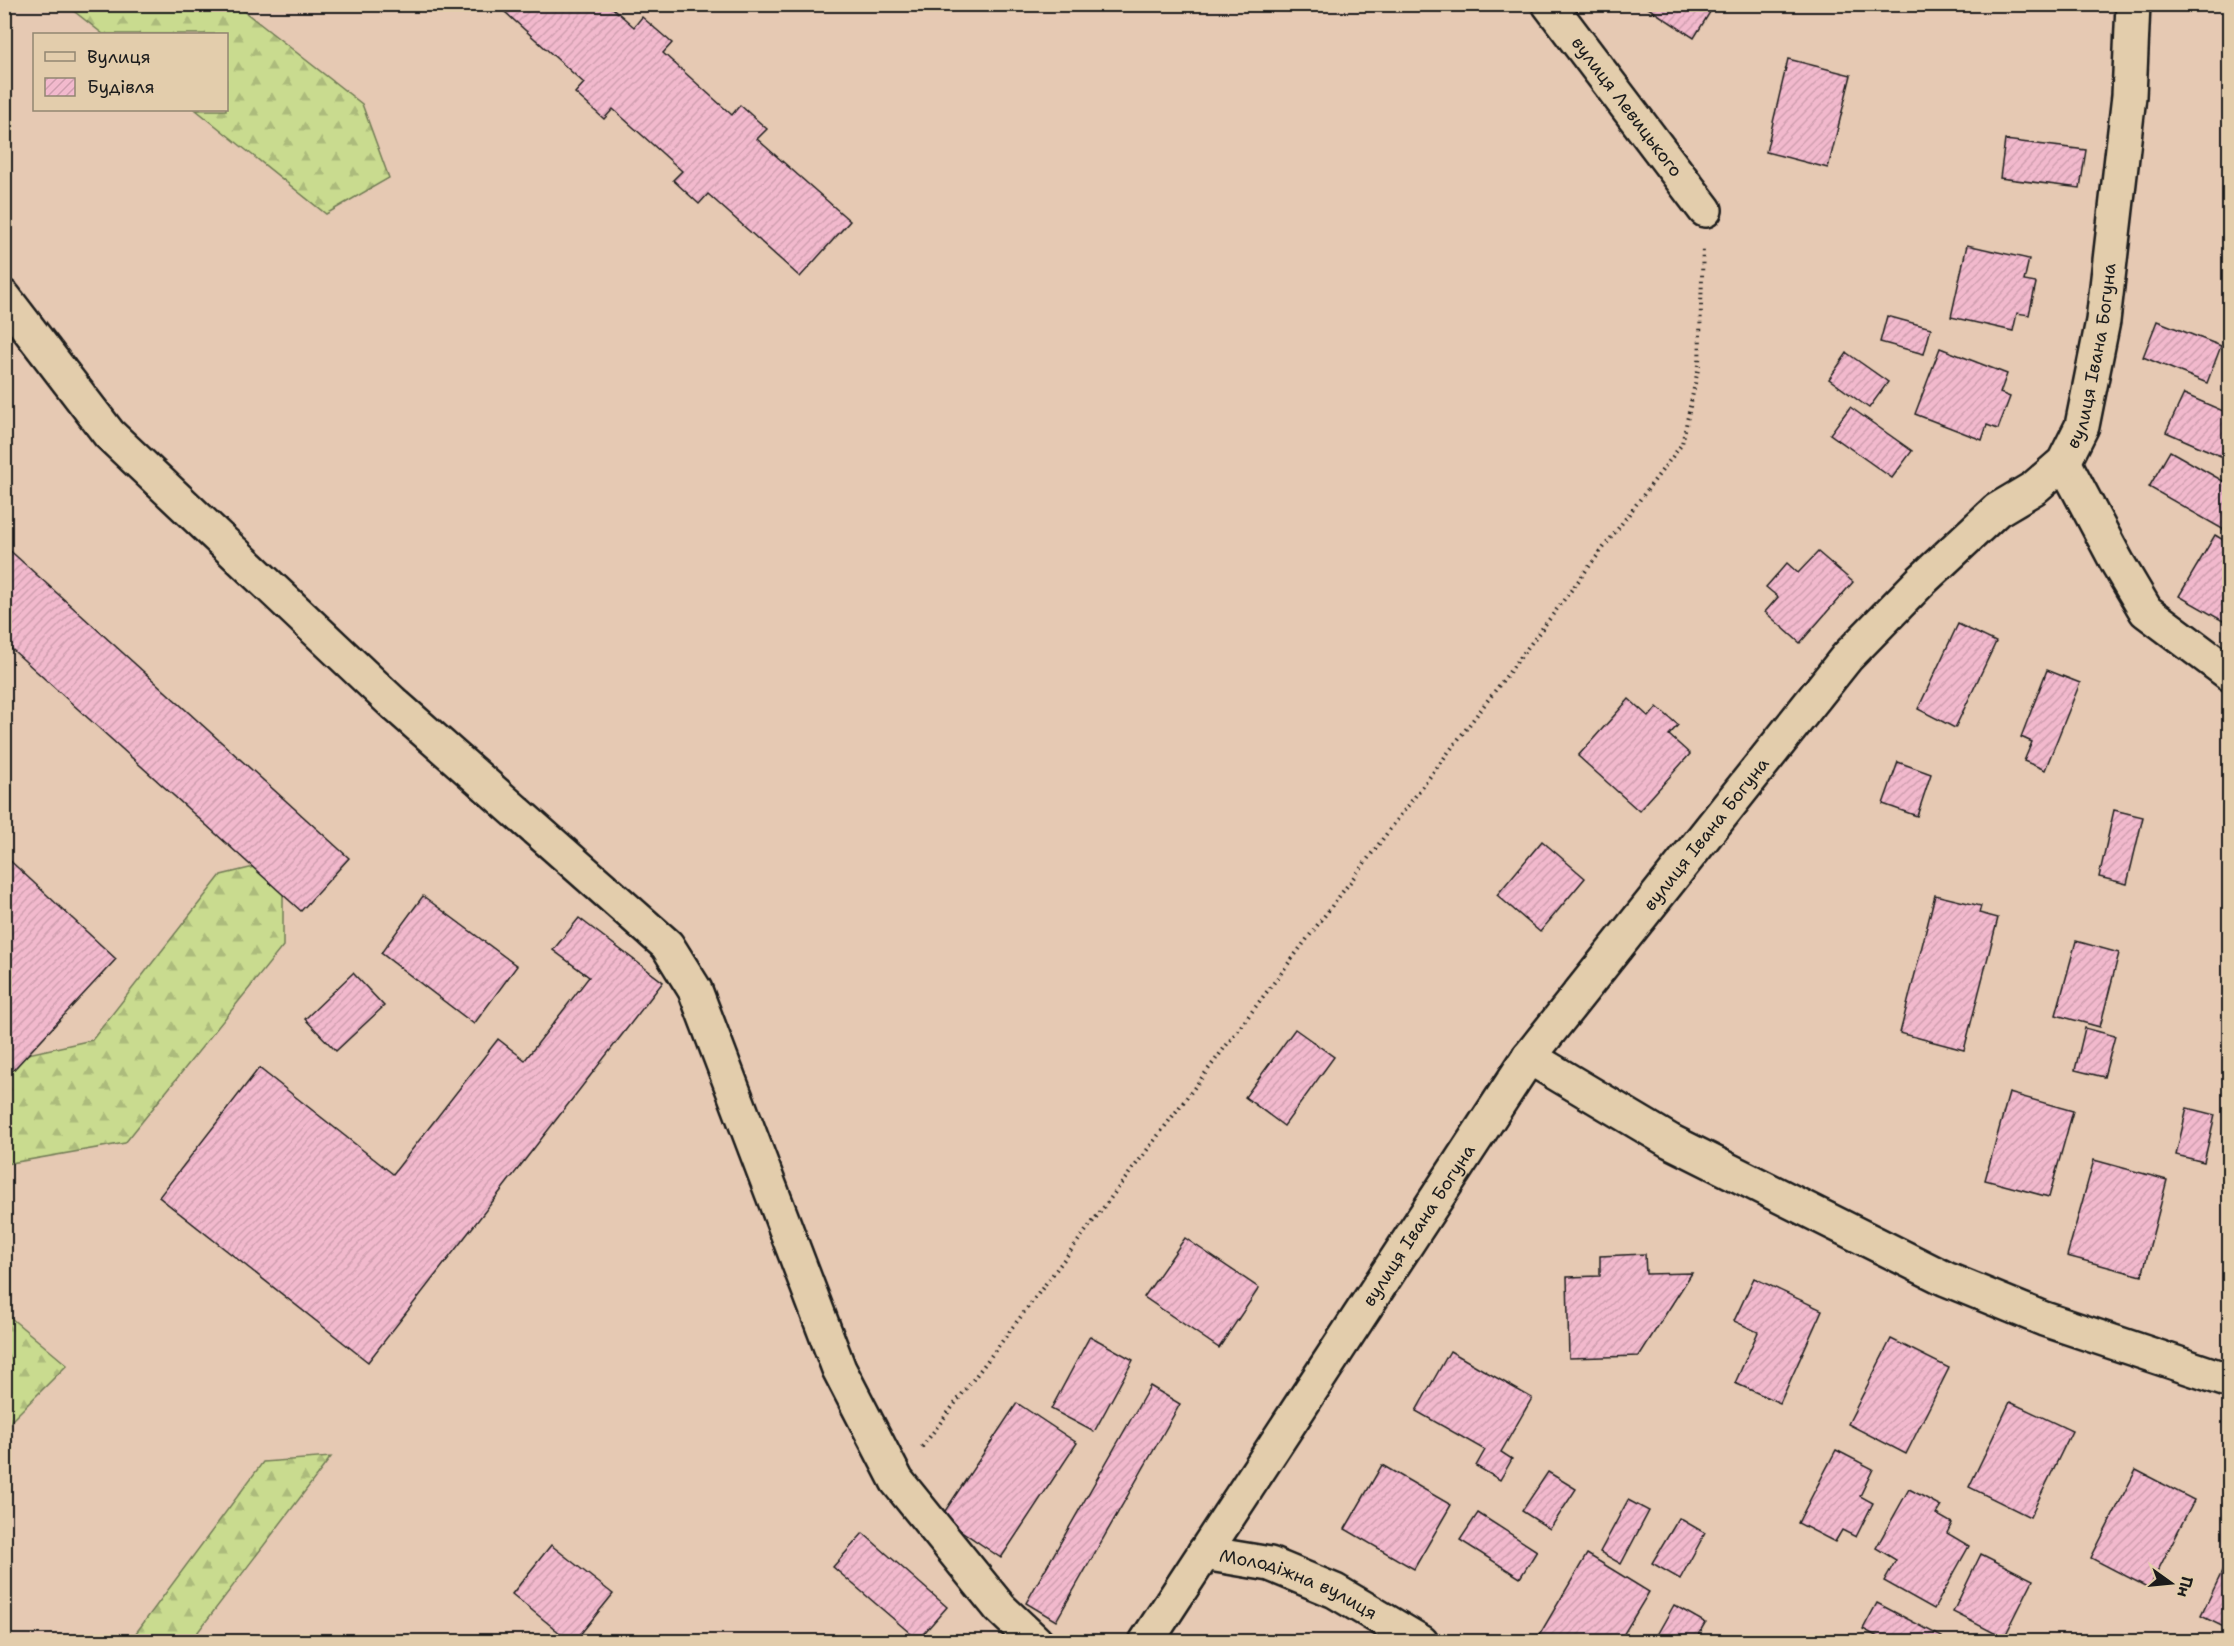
<svg xmlns="http://www.w3.org/2000/svg" width="2234" height="1646" font-family="'Shantell Sans',sans-serif">
<defs>
<pattern id="forest-firs" width="22" height="20" patternUnits="userSpaceOnUse" patternTransform="scale(1.5)"><rect width="22" height="20" fill="#c9db8f"/><path d="M5 1l3.5 6h-7zM16 11l3.5 6h-7z" fill="#acbb7b"/></pattern>
<pattern id="building-hatch" width="6" height="6" patternUnits="userSpaceOnUse" patternTransform="scale(1.5)"><rect width="6" height="6" fill="#f2b9cd"/><path d="M-1 1l2-2M0 6l6-6M5 7l2-2" fill="none" stroke="#cf9eaf"/></pattern>
</defs>
<rect width="100%" height="100%" fill="#e6c9b3"/>
<filter id="ink" filterUnits="userSpaceOnUse"><feTurbulence type="fractalNoise" baseFrequency=".0167" numOctaves="2"/><feDisplacementMap in="SourceGraphic" scale="12" xChannelSelector="R" yChannelSelector="G"/><feConvolveMatrix kernelMatrix="1 2 1 2 8 2 1 2 1" color-interpolation-filters="sRGB"/></filter>
<g filter="url(#ink)">
<g fill="url(#forest-firs)" stroke="#727c56" stroke-width="1.5">
<path d="M66,5H236L362,104L389,178L326,214L196,110H226V34H103Z"/>
<path d="M283,860V946L125,1143L5,1164V1059L92,1040L221,875Z"/>
<path d="M5,1313L67,1365L5,1427L4,1426Z"/>
<path d="M331,1457L191,1641H130L263,1462Z"/>
</g>
<g fill="url(#building-hatch)" stroke="#1c1c1c" stroke-width="1.5">
<path d="M496,4H608L634,27L642,17L672,43L663,53L732,115L740,105L767,129L757,139L850,221L800,277L708,194L699,204L673,180L682,171L613,109L604,119L575,93L584,83Z"/>
<path d="M1642,4H1715L1694,38Z"/>
<path d="M1788,59L1851,75L1828,168L1766,152Z"/>
<path d="M2005,140L2086,150L2080,188L2000,178Z"/>
<path d="M1967,245L2029,259L2024,281L2036,283L2029,315L2017,313L2013,331L1951,317Z"/>
<path d="M1887,316L1931,328L1924,354L1880,342Z"/>
<path d="M2157,321L2221,346L2207,383L2143,357Z"/>
<path d="M1940,348L2007,374L2000,393L2010,397L1998,429L1987,425L1982,440L1915,414Z"/>
<path d="M1847,353L1888,382L1869,408L1829,379Z"/>
<path d="M2184,394L2230,414V460L2166,432Z"/>
<path d="M1850,407L1912,451L1892,478L1830,434Z"/>
<path d="M2170,451L2230,485V526L2226,531L2149,487Z"/>
<path d="M2215,535L2230,544V625L2179,596Z"/>
<path d="M5,546L349,858L301,911L4,642Z"/>
<path d="M1818,552L1853,582L1800,643L1765,612L1778,597L1766,587L1787,563L1798,573Z"/>
<path d="M1958,624L1996,642L1955,728L1918,709Z"/>
<path d="M2047,670L2080,683L2045,770L2024,761L2032,742L2021,737Z"/>
<path d="M1629,699L1649,717L1657,707L1678,725L1669,735L1690,754L1639,811L1578,756Z"/>
<path d="M1898,762L1931,774L1917,816L1883,804Z"/>
<path d="M2114,810L2143,817L2127,884L2099,877Z"/>
<path d="M1542,841L1585,878L1540,932L1497,895Z"/>
<path d="M4,855L116,959L4,1080Z"/>
<path d="M1935,895L1981,906L1979,913L1998,918L1964,1050L1900,1033Z"/>
<path d="M423,896L517,966L474,1024L381,953Z"/>
<path d="M579,918L663,982L368,1362L159,1197L259,1068L393,1174L498,1039L525,1060L589,977L553,950Z"/>
<path d="M2076,941L2119,953L2100,1027L2056,1015Z"/>
<path d="M353,973L384,1006L336,1051L305,1019Z"/>
<path d="M2085,1028L2115,1036L2104,1077L2075,1070Z"/>
<path d="M1295,1029L1334,1057L1284,1126L1245,1097Z"/>
<path d="M2009,1093L2073,1111L2049,1197L1985,1180Z"/>
<path d="M2187,1108L2215,1115L2204,1162L2176,1155Z"/>
<path d="M2094,1160L2167,1180L2142,1276L2067,1256Z"/>
<path d="M1185,1238L1259,1288L1219,1348L1144,1297Z"/>
<path d="M1645,1254L1646,1274L1692,1273L1639,1356L1569,1358L1567,1277L1600,1276V1256Z"/>
<path d="M1754,1278L1822,1310L1780,1403L1735,1383L1758,1332L1734,1321Z"/>
<path d="M1090,1336L1133,1360L1094,1432L1051,1409Z"/>
<path d="M1891,1339L1949,1368L1906,1454L1848,1424Z"/>
<path d="M1450,1351L1532,1398L1501,1452L1512,1459L1500,1480L1476,1466L1485,1450L1416,1411Z"/>
<path d="M1150,1386L1180,1404L1056,1621L1026,1603Z"/>
<path d="M2010,1402L2072,1431L2030,1517L1969,1487Z"/>
<path d="M1017,1403L1077,1443L1001,1558L941,1517Z"/>
<path d="M1836,1450L1873,1469L1860,1496L1873,1503L1856,1537L1842,1530L1835,1542L1798,1523Z"/>
<path d="M1382,1465L1451,1505L1414,1569L1345,1529Z"/>
<path d="M2136,1470L2194,1500L2149,1588L2091,1558Z"/>
<path d="M1548,1472L1576,1489L1550,1529L1522,1511Z"/>
<path d="M1909,1489L1941,1506L1936,1514L1952,1523L1947,1533L1969,1546L1934,1609L1884,1581L1896,1560L1876,1548Z"/>
<path d="M1628,1500L1649,1511L1621,1564L1600,1552Z"/>
<path d="M1478,1513L1537,1551L1520,1578L1460,1540Z"/>
<path d="M1679,1518L1705,1533L1680,1579L1652,1563Z"/>
<path d="M863,1533L947,1607L918,1640L833,1567Z"/>
<path d="M551,1545L613,1594L574,1642H571L512,1594Z"/>
<path d="M1587,1554L1649,1592L1619,1642H1542L1537,1639Z"/>
<path d="M1981,1554L2033,1580L2004,1638L1953,1612Z"/>
<path d="M2230,1555V1630L2201,1616Z"/>
<path d="M1877,1603L1942,1637L1940,1642H1887L1863,1629Z"/>
<path d="M1674,1605L1706,1623L1695,1642H1653Z"/>
</g>
<g fill="none" stroke-linecap="round" stroke-linejoin="round">
<defs>
<g id="minor">
<path id="s1" d="M1549,4L1705,210"/>
<path d="M4,297L109,434L392,702L667,945L695,990L839,1369L897,1481L1000,1608L1036,1642"/>
<path d="M2064,462L2117,562L2146,611L2230,674"/>
<path d="M1529,1057L1670,1141L1946,1279L2044,1319L2230,1381"/>
<path id="s2" d="M1204,1553L1270,1564L1335,1591L1421,1642"/>
<path id="s3" d="M1146,1642L1529,1057L1847,657L1921,581L1997,510L2034,488L2064,462L2082,426L2103,321L2129,96L2133,4"/>
</g>
</defs>
<use href="#minor" stroke="#1c1c1c" stroke-width="38"/>
<path stroke="#1c1c1c" stroke-width="4" stroke-dasharray="1.5 4.5" stroke-linecap="butt" d="M922,1447L1682,444L1699,365L1703,248"/>
<use href="#minor" stroke="#e3cdac" stroke-width="33"/>
</g>
</g>
<g text-anchor="middle" dominant-baseline="central" stroke-width="5" stroke-linejoin="round" paint-order="stroke">
<g font-size="18" fill="#1c1c1c" stroke="#e3cdac">
<text stroke="none"><textPath href="#s1" startOffset="129">вулиця Левицького</textPath></text>
<text stroke="none"><textPath href="#s3" startOffset="1614">вулиця Івана Богуна</textPath></text>
<text stroke="none"><textPath href="#s3" startOffset="984">вулиця Івана Богуна</textPath></text>
<text stroke="none"><textPath href="#s3" startOffset="498">вулиця Івана Богуна</textPath></text>
<text stroke="none"><textPath href="#s2" startOffset="100">Молодіжна вулиця</textPath></text>
</g>
</g>
<rect width="2234" height="1646" fill="none" stroke="#e3cdac" stroke-width="24"/>
<rect x="12" y="12" width="2210" height="1622" fill="none" stroke="#1c1c1c" stroke-width="2" filter="url(#ink)"/>
<rect x="33" y="33" width="195" height="78" fill="#e3cdac" stroke="#938672" stroke-width="1.5"/>
<rect x="45" y="52" width="30" height="9" fill="#e3cdac" stroke="#938672" stroke-width="1.5"/>
<text x="87" y="63" font-size="18" fill="#1c1c1c">Вулиця</text>
<rect x="45" y="78" width="30" height="18" fill="url(#building-hatch)" stroke="#938672" stroke-width="1.5"/>
<text x="87" y="93" font-size="18" fill="#1c1c1c">Будівля</text>
<g transform="translate(2171 1583) rotate(105)" stroke="#e3cdac" stroke-width="4.5" paint-order="stroke">
<path d="M0-4.5L10 22L0 15L-10 22Z" fill="#1c1c1c"/>
<text y="-9" font-size="16" font-weight="bold" text-anchor="middle" fill="#1c1c1c">Пн</text>
</g>
</svg>
